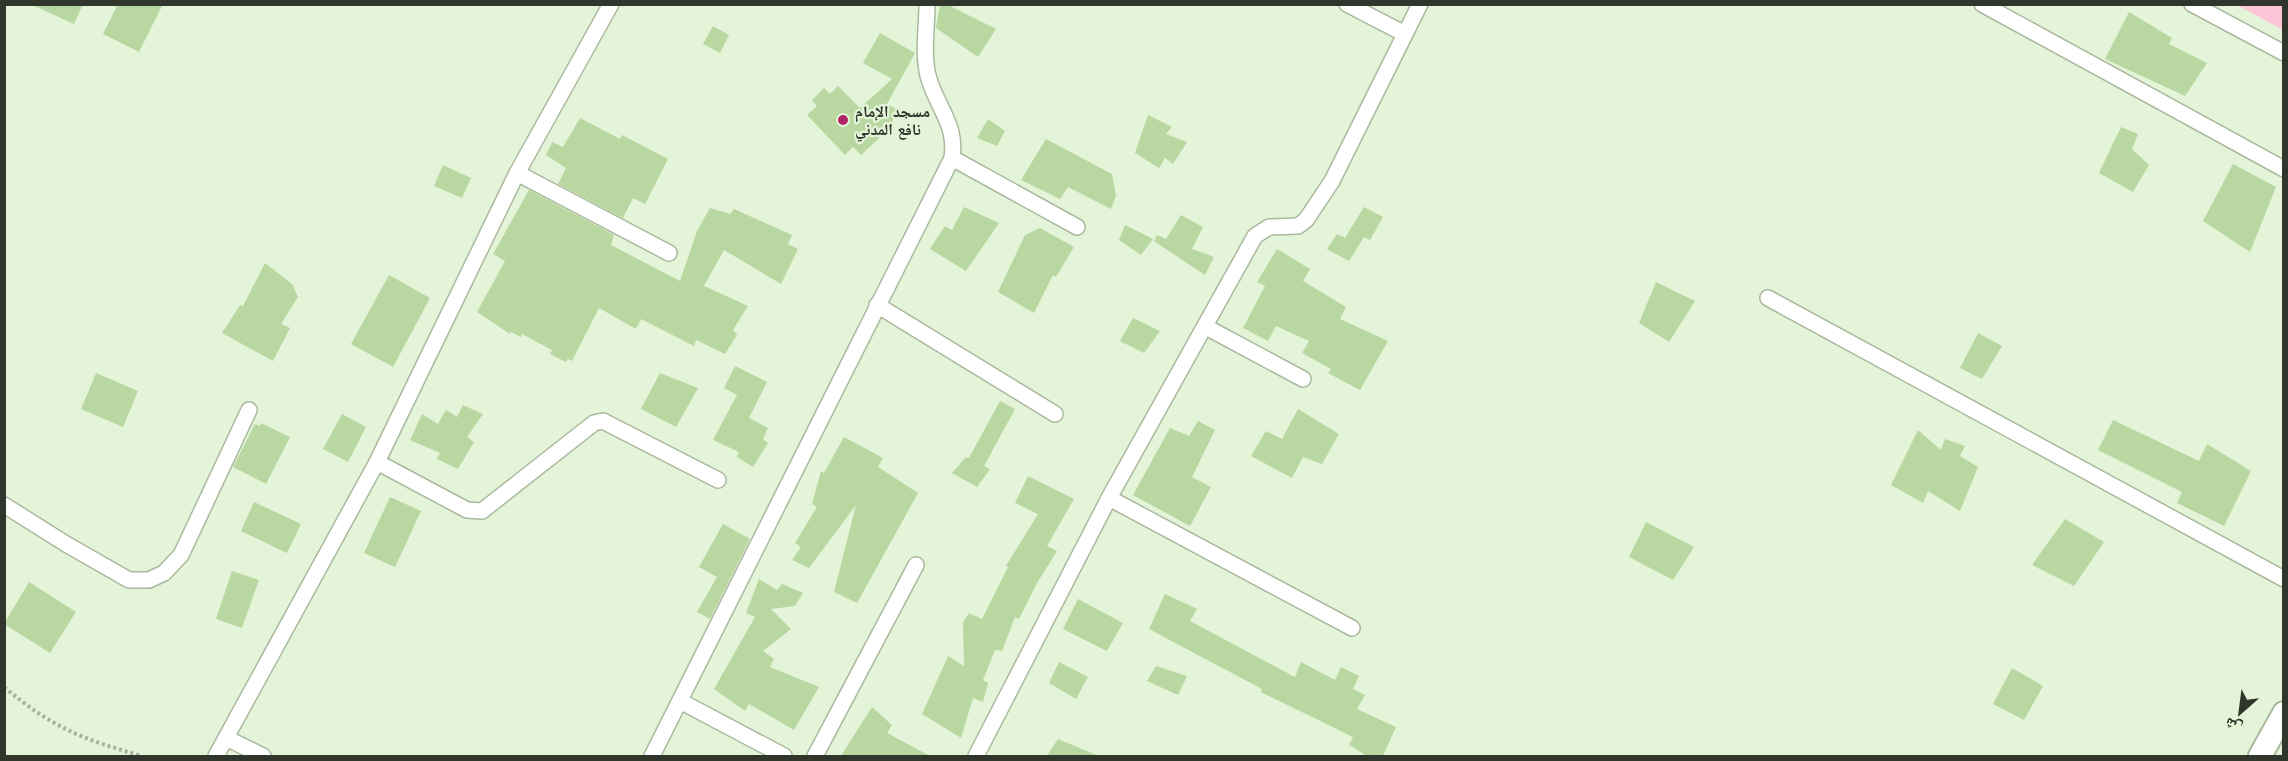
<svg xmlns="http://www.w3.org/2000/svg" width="2288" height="761" font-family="'Work Sans','Noto Naskh Arabic',sans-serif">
<rect width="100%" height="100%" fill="#e4f4d8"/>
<path fill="#fcc6d6" d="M2237,5H2283V30Z"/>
<g fill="#b9d7a0">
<path d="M30,4H83L74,24Z"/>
<path d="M118,4H163L139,52L103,34Z"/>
<path d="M940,4H946L996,29L978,57L936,28Z"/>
<path d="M2129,12L2172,38L2169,44L2207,63L2185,96L2105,59Z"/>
<path d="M713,26L729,35L720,53L703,44Z"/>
<path d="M880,33L915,53L887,104L898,110L888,130L861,155L853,147L845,155L807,115L817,106L812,100L824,88L830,94L838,86L860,108L892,79L863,63Z"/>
<path d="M1148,115L1172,127L1166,134L1187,142L1173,164L1165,158L1159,168L1135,153Z"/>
<path d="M580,118L620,139L622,135L668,159L645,204L633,198L623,218L558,184L566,168L546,155L552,142L563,147Z"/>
<path d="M988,119L1005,131L997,146L977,138Z"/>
<path d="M2121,127L2138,134L2132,149L2149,165L2133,192L2099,173Z"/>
<path d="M1046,139L1112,174L1116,196L1111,209L1068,187L1060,199L1021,180Z"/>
<path d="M2233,164L2276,187L2250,252L2203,221Z"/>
<path d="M443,165L471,178L462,198L434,186Z"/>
<path d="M529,190L614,235L611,245L680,281L697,231L710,208L730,214L734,209L792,235L788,244L798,249L781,284L724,250L704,286L748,306L733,330L737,335L725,354L696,340L694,346L641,319L636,329L599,308L572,361L568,359L566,362L550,354L552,350L522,334L521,337L511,332L510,334L477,312L505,261L493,254Z"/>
<path d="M964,207L999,223L966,271L930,249L945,226L952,230Z"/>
<path d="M1364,207L1383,217L1370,240L1364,237L1349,261L1327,249L1337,234L1345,238Z"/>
<path d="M1181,215L1203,227L1192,249L1214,257L1205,275L1154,241L1157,235L1166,239Z"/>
<path d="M1125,225L1153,239L1141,255L1119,240Z"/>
<path d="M1040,228L1074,247L1056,277L1053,275L1034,313L998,292L1025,235Z"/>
<path d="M1277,249L1310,269L1303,281L1346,307L1340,319L1388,341L1360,390L1328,373L1331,369L1302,353L1309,341L1276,326L1268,341L1243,328L1265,286L1257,282Z"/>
<path d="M265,263L292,284L298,297L281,324L290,328L273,361L222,333L240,305L243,306Z"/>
<path d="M389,275L430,298L393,367L351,344Z"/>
<path d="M1656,282L1695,301L1669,342L1639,323Z"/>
<path d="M1133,318L1160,331L1144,353L1120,341Z"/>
<path d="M1978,333L2002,346L1982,379L1960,368Z"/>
<path d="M735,366L767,382L749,418L768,428L763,439L768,443L753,467L737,457L739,452L713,440L737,395L724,388Z"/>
<path d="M96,373L138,391L123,427L81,409Z"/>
<path d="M660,373L698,388L676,427L641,409Z"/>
<path d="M1000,401L1015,409L984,466L990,469L977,487L952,473L966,457L969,458Z"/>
<path d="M463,405L483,414L467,437L474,442L458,469L437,459L440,453L410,440L422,414L438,424L446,410L457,417Z"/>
<path d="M1298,409L1339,434L1322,464L1303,457L1292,478L1251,456L1266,431L1282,439Z"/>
<path d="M342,414L366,427L348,462L323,449Z"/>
<path d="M2113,420L2199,461L2207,444L2251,471L2224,526L2177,503L2182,492L2098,450Z"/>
<path d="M1198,421L1215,430L1192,477L1211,487L1190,526L1133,495L1170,428L1189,436Z"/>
<path d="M261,423L290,437L266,484L233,467L255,424L260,426Z"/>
<path d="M1918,430L1941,450L1945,439L1965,446L1960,456L1978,467L1960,511L1928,491L1923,503L1891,485Z"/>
<path d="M844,437L883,458L878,467L918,493L857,603L834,592L856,505L809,568L792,560L801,547L795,543L817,507L812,504L821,471L824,473Z"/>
<path d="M1028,476L1074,499L1047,546L1057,551L1037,583L1019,619L1015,617L1002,651L995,650L983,680L988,683L983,702L973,698L961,738L922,714L948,656L964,666L963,622L969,613L982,619L1008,567L1006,566L1038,514L1015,503Z"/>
<path d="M390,497L421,511L395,567L364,553Z"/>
<path d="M254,502L301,524L287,553L241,531Z"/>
<path d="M2065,519L2104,542L2074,586L2032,565Z"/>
<path d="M1646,522L1694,547L1673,580L1629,557Z"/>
<path d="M723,524L750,539L710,619L697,612L717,577L699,567Z"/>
<path d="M232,571L259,580L242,628L216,619Z"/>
<path d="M759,579L777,590L782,584L803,593L795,606L771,609L791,629L763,651L774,659L770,667L819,687L794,730L749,704L745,711L714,689L755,617L746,613Z"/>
<path d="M29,582L76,612L50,653L4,624Z"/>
<path d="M1165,594L1197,609L1190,621L1295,677L1301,662L1335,680L1341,667L1359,676L1353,689L1365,695L1357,709L1396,727L1383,756H1367L1349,745L1353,737L1261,692L1262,689L1149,629Z"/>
<path d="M1078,599L1123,623L1107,651L1063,629Z"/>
<path d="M1059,662L1088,677L1076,699L1049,683Z"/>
<path d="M1156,666L1187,676L1178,695L1147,681Z"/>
<path d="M2012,668L2043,686L2024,720L1993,704Z"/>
<path d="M872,707L892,725L887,733L930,756H841Z"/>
<path d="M1058,739L1099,756H1047Z"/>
</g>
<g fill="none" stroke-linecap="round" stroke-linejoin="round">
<defs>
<g id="street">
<path d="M1347,4L1405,34"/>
<path d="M1982,4L2284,169"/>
<path d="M2192,4L2284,53"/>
<path d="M952,158L1077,227"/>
<path d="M517,173L669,253"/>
<path d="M1768,298L2284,579"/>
<path d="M877,305L1055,414"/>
<path d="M1206,327L1303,379"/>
<path d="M377,462L467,510L482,511L594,423L603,421L718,480"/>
<path d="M1109,498L1352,628"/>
<path d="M4,505L66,544L129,580H149L164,573L181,555L249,410"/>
<path d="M682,702L784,756"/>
<path d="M226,738L263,756"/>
<path d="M216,756L377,462L517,173L611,4"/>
<path d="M652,756L952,158C957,125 938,109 929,79C922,57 927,28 927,4"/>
<path d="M815,756L916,565"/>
<path d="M976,756L1109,498L1255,236L1269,227L1298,226L1306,220L1332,181L1420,4"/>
</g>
<path id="secondary" d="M2260,756L2284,713"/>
</defs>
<use href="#street" stroke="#aab99e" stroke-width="18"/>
<use href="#secondary" stroke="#aab99e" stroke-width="26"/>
<path stroke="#a7b39e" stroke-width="4" stroke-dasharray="3 3" stroke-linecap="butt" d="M4,687C53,728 82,739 142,756"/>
<use href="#street" stroke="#fff" stroke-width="15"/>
<use href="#secondary" stroke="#fff" stroke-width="22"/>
</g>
<circle fill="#af2463" stroke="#e4f4d8" stroke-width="2" cx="843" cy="120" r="6"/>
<g text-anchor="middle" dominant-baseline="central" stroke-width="4.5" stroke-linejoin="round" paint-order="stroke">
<g font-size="16" font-weight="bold" fill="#30362c" stroke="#e4f4d8" text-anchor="start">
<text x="855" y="111">مسجد الإمام<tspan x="855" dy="18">نافع المدني</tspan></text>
</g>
</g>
<rect width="2288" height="761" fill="none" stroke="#30362c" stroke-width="12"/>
<g transform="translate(2240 713) rotate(208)" stroke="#e4f4d8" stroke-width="4.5" paint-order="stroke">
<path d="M0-4.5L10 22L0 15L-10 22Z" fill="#30362c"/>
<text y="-9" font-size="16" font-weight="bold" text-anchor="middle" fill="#30362c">ش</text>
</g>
</svg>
